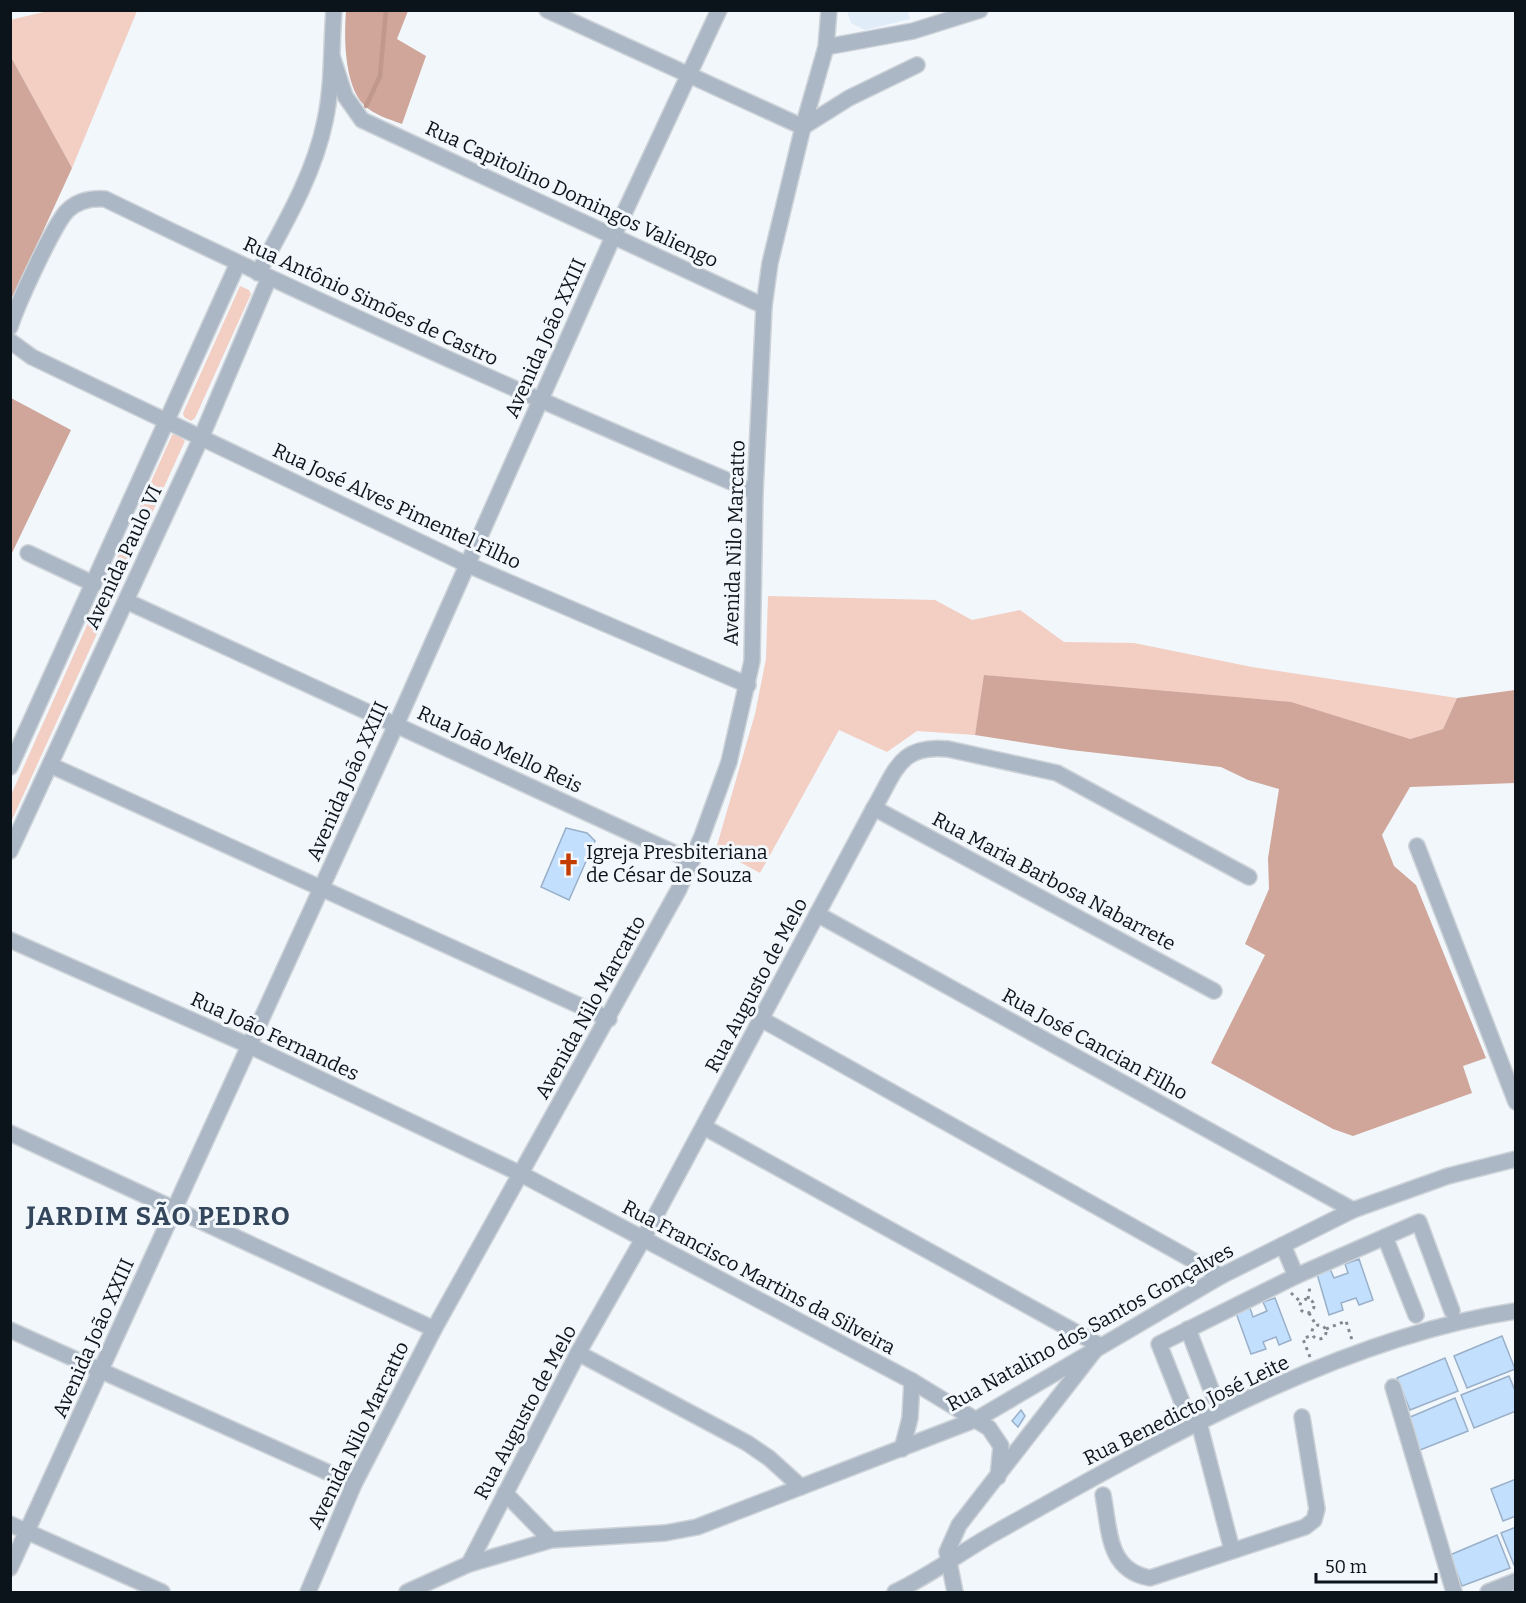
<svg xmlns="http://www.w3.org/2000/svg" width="1526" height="1603" font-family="Bitter,serif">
<rect width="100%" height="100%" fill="#f2f7fc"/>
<path fill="#e1ecf9" d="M847,11H908L910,19L865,30L851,23Z"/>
<g fill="#f2cec3">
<path d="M48,11H137L72,168L11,57L10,20Z"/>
<path d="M240,286L249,290L251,294L195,418L191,421L184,417L183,413Z"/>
<path d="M176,433L185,441L11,822V795L172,435Z"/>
<path d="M768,596L935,600L972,620L1020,610L1064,642L1134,643L1252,667L1457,698L1443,729L1410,739L985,675L975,735L917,731L887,752L839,730L760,873L716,849L755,714L766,659Z"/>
</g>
<g fill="#cfa699">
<path d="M346,11H408L397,39L426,56L402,124C389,119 374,115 364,105C344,85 344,37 346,11Z"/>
<path d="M11,57L72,168L11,301L10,57Z"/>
<path d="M11,398L71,430L11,555Z"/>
<path d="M984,675L1291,702L1410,739L1443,729L1457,698L1515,690V783L1410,787L1382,835L1394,866L1416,885L1486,1058L1463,1066L1472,1093L1353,1136L1333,1129L1211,1063L1265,955L1245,944L1269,889L1268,858L1279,789L1248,780L1221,767L1071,750L975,735Z"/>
</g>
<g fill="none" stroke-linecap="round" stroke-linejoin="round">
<path stroke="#c1998c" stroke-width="4.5" d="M366,106L380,76L386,10"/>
</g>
<g fill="#c3dffe" stroke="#99b0c8" stroke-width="1.5">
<path d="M566,828L587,833L595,841L569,900L541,887Z"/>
<path d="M1359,1259L1373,1300L1359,1305L1356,1298L1341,1303L1343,1310L1329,1315L1317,1274L1330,1269L1334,1278L1348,1273L1345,1264Z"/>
<path d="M1275,1298L1291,1340L1279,1345L1276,1337L1263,1342L1266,1349L1251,1354L1236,1313L1250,1308L1253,1317L1267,1311L1263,1302Z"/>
<path d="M1502,1336L1515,1369L1467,1388L1454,1356Z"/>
<path d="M1445,1358L1458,1391L1410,1410L1397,1378Z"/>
<path d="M1509,1376L1516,1393V1411L1474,1428L1461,1395Z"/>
<path d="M1455,1398L1468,1431L1420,1450L1408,1418Z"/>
<path d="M1021,1410L1025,1416L1018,1427L1012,1421Z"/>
<path d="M1516,1479V1516L1503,1521L1491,1489Z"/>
<path d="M1516,1527V1564L1514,1565L1501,1533Z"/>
<path d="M1497,1535L1510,1568L1462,1586L1450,1555Z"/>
</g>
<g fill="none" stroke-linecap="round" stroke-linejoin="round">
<defs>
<g id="minor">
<path d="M547,10L803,127L849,98L917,65"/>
<path d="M826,47L913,31L980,10"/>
<path d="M332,56L345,96L362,120L764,306"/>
<path d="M258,273C284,225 314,175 325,121C333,84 331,47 334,10"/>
<path d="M10,327C17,305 53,226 67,211C78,200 91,198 105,199C319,303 536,400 755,492"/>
<path d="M10,341L32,357L466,564L748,685"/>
<path d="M28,553L94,584"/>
<path d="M126,601L692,861"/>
<path d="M50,765L609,1019"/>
<path d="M10,767L238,263"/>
<path d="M874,808L1214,991"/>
<path d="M1417,846L1516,1102"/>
<path d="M10,851L201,438L269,278"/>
<path d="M817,914L1353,1210"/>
<path d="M10,940L248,1045L521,1174L912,1381L989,1428L1001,1446L998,1477"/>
<path d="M761,1019L1221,1276"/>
<path d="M704,1127L1099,1345L959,1525L947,1552L955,1592"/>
<path d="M10,1133L434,1329"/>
<path d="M1385,1237L1416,1315"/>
<path d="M1283,1245L1296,1276L1419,1222L1452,1311"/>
<path d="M1188,1329L1214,1397"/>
<path d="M10,1330L354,1484"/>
<path d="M578,1353L747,1443L769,1458L801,1487"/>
<path d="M1393,1387L1454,1592"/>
<path d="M1184,1407L1159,1344L1296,1276"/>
<path d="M1199,1423L1232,1550"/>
<path d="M902,1449L910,1418L912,1381"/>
<path d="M505,1493L551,1540"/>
<path d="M1103,1495C1110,1531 1107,1570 1150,1578L1305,1527L1314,1520L1317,1509L1302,1417"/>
<path d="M10,1524L162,1592"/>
<path d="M469,1564L578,1353L643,1239L874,808C896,771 899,744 948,749L1057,773L1249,877"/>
<path d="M10,1568L396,725L613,237L719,10"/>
<path d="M308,1592L354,1484L434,1329L679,889L702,836L729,762L752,661L755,492L764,306L770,263L803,127L826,47L829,10"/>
<path d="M407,1592L469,1564L551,1540L665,1533L697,1527L977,1419L1221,1276L1353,1210L1448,1176L1516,1159"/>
<path d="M895,1592C929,1576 960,1553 993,1534C1148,1447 1338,1337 1516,1311"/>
<path d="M1488,1592L1516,1581"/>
</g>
</defs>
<use href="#minor" stroke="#cdd3d8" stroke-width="18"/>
<g stroke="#82888f" stroke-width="3" stroke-dasharray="3 4.5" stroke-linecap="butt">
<path d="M1291,1293L1301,1302"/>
<path d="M1308,1299L1310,1286"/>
<circle cx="1307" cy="1306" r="7"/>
<path d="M1309,1313L1316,1325"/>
<circle cx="1319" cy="1332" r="7"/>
<path d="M1326,1329L1346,1321L1352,1340"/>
<path d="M1310,1357L1303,1339L1312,1335"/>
</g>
<use href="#minor" stroke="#abb7c5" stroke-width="15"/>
</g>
<defs>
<symbol id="church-bare" viewBox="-9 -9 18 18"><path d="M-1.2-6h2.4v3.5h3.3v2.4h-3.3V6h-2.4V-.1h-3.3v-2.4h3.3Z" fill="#c43d00" stroke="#f2f7fc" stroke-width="2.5" paint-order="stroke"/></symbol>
</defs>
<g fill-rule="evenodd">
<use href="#church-bare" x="552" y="848" width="33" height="33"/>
</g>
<g text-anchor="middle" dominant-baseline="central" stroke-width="6" stroke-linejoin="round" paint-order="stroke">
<g font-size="20" fill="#0b131b" stroke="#f2f7fc">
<text transform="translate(572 194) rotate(25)">Rua Capitolino Domingos Valiengo</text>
<text transform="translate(371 301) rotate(25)">Rua Antônio Simões de Castro</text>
<text transform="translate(545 338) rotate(-66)">Avenida João XXIII</text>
<text transform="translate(397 506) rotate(25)">Rua José Alves Pimentel Filho</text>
<text transform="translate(734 543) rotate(-88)">Avenida Nilo Marcatto</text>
<text transform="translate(123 557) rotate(-65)">Avenida Paulo VI</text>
<text transform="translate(500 749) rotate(25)">Rua João Mello Reis</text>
<text transform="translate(347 781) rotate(-66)">Avenida João XXIII</text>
<text transform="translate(1054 881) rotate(28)">Rua Maria Barbosa Nabarrete</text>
<text transform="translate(756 985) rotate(-62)">Rua Augusto de Melo</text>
<text transform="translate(590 1007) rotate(-61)">Avenida Nilo Marcatto</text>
<text transform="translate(275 1036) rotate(25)">Rua João Fernandes</text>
<text transform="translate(1095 1044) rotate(29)">Rua José Cancian Filho</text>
<text transform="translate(759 1277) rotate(28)">Rua Francisco Martins da Silveira</text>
<text transform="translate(1090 1327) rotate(-29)">Rua Natalino dos Santos Gonçalves</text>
<text transform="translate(93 1338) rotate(-66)">Avenida João XXIII</text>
<text transform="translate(1186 1410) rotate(-26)">Rua Benedicto José Leite</text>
<text transform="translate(525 1412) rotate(-62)">Rua Augusto de Melo</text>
<text transform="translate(358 1435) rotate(-64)">Avenida Nilo Marcatto</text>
</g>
<g font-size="20" fill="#0b131b" stroke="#f2f7fc" text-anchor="start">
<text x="586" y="852">Igreja Presbiteriana<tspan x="586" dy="23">de César de Souza</tspan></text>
</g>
<g font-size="26" font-weight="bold" letter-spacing="1.5" fill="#33465b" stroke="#f2f7fc">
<text x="159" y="1216">JARDIM SÃO PEDRO</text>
</g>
</g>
<rect width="1526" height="1603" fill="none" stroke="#0b131b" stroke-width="24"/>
<path d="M1316 1573v9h120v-9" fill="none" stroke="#0b131b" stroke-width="3"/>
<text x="1325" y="1573" font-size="18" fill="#0b131b" stroke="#f2f7fc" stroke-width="4.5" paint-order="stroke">50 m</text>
</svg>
